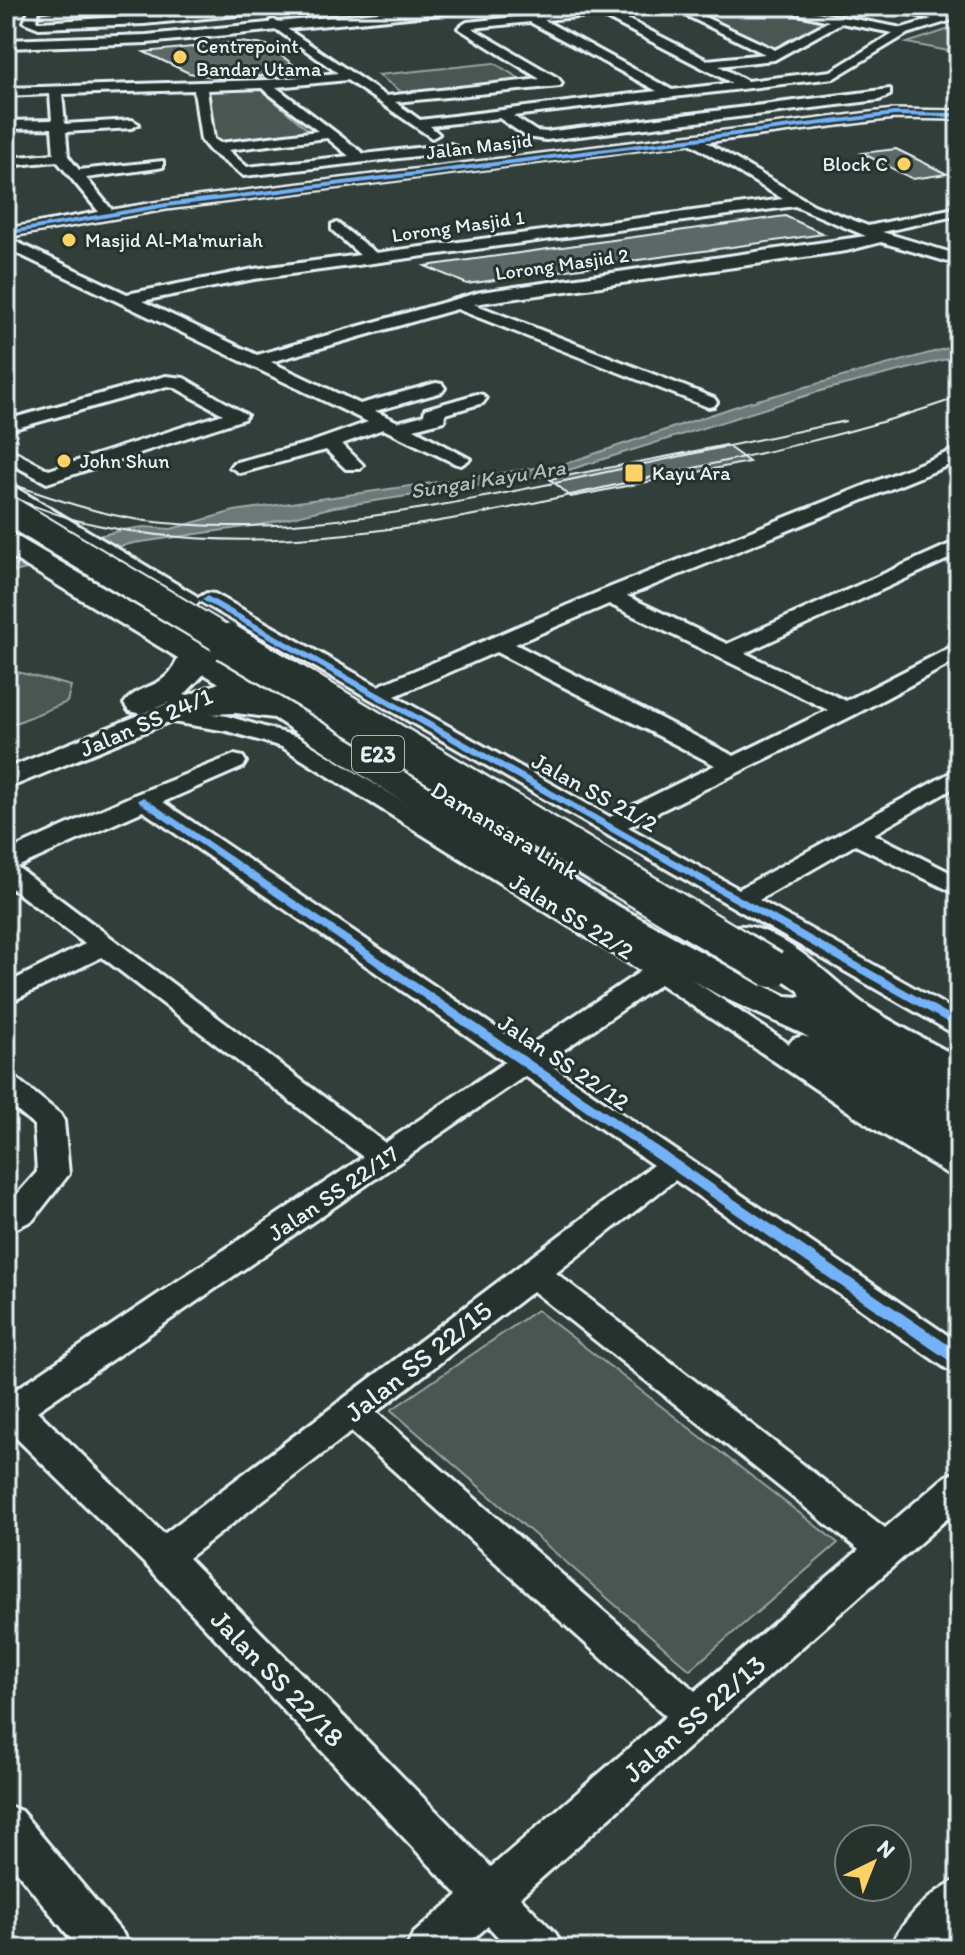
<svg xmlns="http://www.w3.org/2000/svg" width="965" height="1955" font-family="Itim,sans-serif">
<rect width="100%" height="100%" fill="#323e39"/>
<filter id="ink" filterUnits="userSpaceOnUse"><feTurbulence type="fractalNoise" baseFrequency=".0125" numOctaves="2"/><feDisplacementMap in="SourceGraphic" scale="16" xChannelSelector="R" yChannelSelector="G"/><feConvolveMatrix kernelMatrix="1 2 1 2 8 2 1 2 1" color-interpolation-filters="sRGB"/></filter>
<g filter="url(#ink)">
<g fill="#495651" stroke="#98a4a4" stroke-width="2">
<path d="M679,6H762L829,21L778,49H772Z"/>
<path d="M959,26V53L907,43Z"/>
<path d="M494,63L522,80L403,93L378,75Z"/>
<path d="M257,86L309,131L216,142L206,89Z"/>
<path d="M6,669L71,686L67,702L6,727Z"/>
<path d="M537,1310L838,1543L690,1670L391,1410Z"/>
</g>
<path fill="#6d7978" stroke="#9ea9ab" stroke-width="2" d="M959,345V356L824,390L556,474L334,507L259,525L134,543L6,574V559L122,530L144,527L171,529L234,511L564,464L743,404Z"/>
<g fill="#5c6865" stroke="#e8f1f8" stroke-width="2">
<path d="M239,42L267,45L302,71L253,77L233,74L220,78L189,73L144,52Z"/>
<path d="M896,149L947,174L913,179L862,153Z"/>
<path d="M785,216L824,234L467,284L425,266Z"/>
<path d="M726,445L749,462L571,497L550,479Z"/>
</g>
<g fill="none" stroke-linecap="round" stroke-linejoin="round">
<defs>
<g id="minor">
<path d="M31,6H71L39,11L36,20L40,22L303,6L298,9L144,24L39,28L24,22Z"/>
<path d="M383,6H400L419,13L413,16Z"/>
<path d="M619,6H656L615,13L707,60L765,54L667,6H681L775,50L829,21L763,6H785L902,28L932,19L877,6C904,6 933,18 959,11V18L907,34L834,78L513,116L536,131L546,132L890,89V95L879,100L546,140L527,137L499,118L430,126L439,134L432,138L347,80L276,87L364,154L451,144L458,148L451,152L244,176L210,151L201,140L194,90L62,94L65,124L132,120L139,124L132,128L66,132L68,156L79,170L163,161V167L158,168L86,178L112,210L166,201L894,110L959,111V119L894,118L706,142L814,205L868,226L959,207V215L882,232L959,255V265L881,242L846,251L474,304L714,398L717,402L714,406L708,407L457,309L271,362L360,404L436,383L442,384L445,388L442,392L375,411L398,422L424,415L425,409L477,394L483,395L486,399L483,403L445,414L444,421L414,429L470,459L461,465L454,463L383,429L342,444L363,465L360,469H346L326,450L240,473L230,467L233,463L309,443L368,422L6,248V229L99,212L57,161L6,166V158L54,154L52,128L6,129V121L52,120L50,94L6,96V88L268,80L338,73L270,25V21L274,20L386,96L540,79L458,28L467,22ZM600,15L732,83L672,90L544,20ZM530,22L657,91L420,120L395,102L560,86L562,83L558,78L472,28ZM841,23L893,33L831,71L747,81L719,66L774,60ZM262,88L264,90L318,131L220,143L214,139L207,90ZM327,138L349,156L247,167L228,150ZM690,143L783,199L376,253L337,223L332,224V230L360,255L254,269L127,294L6,237L166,209ZM795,206L866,236L481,292L257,355L142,301L254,279Z"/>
<path d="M166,376L184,378L247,415L244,419L47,483L6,461V447L49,470L223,414L174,387L167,386L6,431V420Z"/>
<path d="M959,448V461L627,596L727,644L959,540V554L745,653L846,701L959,643V659L854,715L628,827L739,889L959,768V785L874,834L959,877V895L855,845L759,900L959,1013V1034L949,1031L196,599L207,593L215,594L378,686L601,591ZM609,604L828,710L734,756L515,644ZM496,652L715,765L610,817L395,696Z"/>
<path d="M162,707L227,716L298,737L670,965L789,1044L793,1039L803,1036L813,1039L959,1127V1151L954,1150L959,1153V1178L948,1174L876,1130L660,984L546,1062L959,1343V1373L947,1369L675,1180L556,1273L885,1528L946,1476L959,1471V1508L520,1897L556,1934L563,1949H509L488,1926L462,1949H406L413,1934L458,1895L149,1568L6,1428V1396L363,1157L102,957L6,1004V984L85,944L6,884V852L134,795L234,755L243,757L246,762L243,767L163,802L526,1048L641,971L282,747L227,731L154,719L150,714L154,709ZM143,811L505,1062L385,1143L17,867ZM525,1076L653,1165L164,1534L37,1411ZM533,1291L859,1550L695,1691L376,1412ZM351,1432L666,1716L491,1867L188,1558Z"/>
<path d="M6,1076L17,1079L60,1114L64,1121L69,1174L33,1220L6,1233V1207L37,1172L34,1125L6,1102Z"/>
<path d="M6,1805L21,1811L123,1934L130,1949H79L6,1858Z"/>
<path d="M959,1879V1931L942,1949H889C901,1922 932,1890 959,1879Z"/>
</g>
<g id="major">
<path d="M439,6H486L479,10L147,43L6,48V40L147,35Z"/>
<path d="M268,663L278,665L282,671L278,677L6,789V769Z"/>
</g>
<g id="highway">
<path d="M6,486L16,488L195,595L199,601L195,607L184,610L173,607L6,506Z"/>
<path d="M6,533L16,536L253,675L607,900L750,979L786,996L801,997L799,991C781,977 735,951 725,935L730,927C769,917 827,974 856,998C881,1018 930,1041 959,1058V1090L948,1087L959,1094V1127L944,1123L803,1034L722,997L579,916L274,718L235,713L184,715L172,712L168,703L141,714L129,711L124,704C140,681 165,692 178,658L6,554ZM204,674L236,693L184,695Z"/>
</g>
</defs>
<use href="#minor" stroke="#e8f1f8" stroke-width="6"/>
<use href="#major" stroke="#e8f1f8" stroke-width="6"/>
<use href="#highway" stroke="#e8f1f8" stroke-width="6"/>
<use href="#minor" fill="#26332d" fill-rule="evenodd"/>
<use href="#major" fill="#26332d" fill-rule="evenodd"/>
<use href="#highway" fill="#26332d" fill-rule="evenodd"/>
<g stroke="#e8f1f8" stroke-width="2">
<path d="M6,482C52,498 97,514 146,521C283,538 421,510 555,483C652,463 749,442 846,421"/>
<path d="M6,496C31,504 55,515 80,521C264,567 463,519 643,479C750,456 856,434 959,397"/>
</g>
<defs>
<path id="highway-bridge-far1" d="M6,509L231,644"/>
<path id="highway-bridge" d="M227,642L772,969"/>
</defs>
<use href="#highway-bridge-far1" stroke="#e8f1f8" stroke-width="32" stroke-linecap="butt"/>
<use href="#highway-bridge" stroke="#e8f1f8" stroke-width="41" stroke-linecap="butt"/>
<use href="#highway-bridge-far1" stroke="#26332d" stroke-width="28"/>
<use href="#highway-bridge" stroke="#26332d" stroke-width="36"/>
<defs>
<g id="cycleway">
<path d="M894,112L959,113V117L894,116L166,207L6,235V231L166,203Z"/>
<path d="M207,596L959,1020V1029L204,601L202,599Z"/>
<path d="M143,797L959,1352V1366L954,1364L139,802L138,800Z"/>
</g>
</defs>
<use href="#cycleway" stroke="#26332d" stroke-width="5"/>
<use href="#cycleway" fill="#73b2f8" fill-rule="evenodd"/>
</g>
</g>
<g fill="#ffd166" stroke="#26332d" stroke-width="3">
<circle cx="180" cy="57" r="8"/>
<circle cx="904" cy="164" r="8"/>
<circle cx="69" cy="240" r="8"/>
<circle cx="64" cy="461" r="8"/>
<rect x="624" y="463" width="20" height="20" rx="4"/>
</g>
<g text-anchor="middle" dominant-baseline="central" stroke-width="6" stroke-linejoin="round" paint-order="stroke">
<g font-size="20" fill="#e8f1f8" stroke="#26332d" text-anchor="start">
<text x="196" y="46">Centrepoint<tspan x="196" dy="23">Bandar Utama</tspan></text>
<text x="888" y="164" text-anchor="end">Block C</text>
<text x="85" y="240">Masjid Al-Ma'muriah</text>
<text x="80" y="461">John Shun</text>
<text x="652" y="473">Kayu Ara</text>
</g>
<g font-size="20" fill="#e8f1f8" stroke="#26332d">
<text transform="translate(479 146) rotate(-7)">Jalan Masjid</text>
<text transform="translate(458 226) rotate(-8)">Lorong Masjid 1</text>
<text transform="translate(562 264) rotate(-8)">Lorong Masjid 2</text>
</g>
<g font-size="22" font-style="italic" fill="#b1bbbe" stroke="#26332d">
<text transform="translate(488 479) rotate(-9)">Sungai Kayu Ara</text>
</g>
<rect fill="#26332d" stroke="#aeb8bb" stroke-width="2" x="352" y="736" width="52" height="36" rx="6"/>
<g font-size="22" font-weight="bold" fill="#e8f1f8">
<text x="378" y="754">E23</text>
</g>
<g font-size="24" fill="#e8f1f8" stroke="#26332d">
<text transform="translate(146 722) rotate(-23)">Jalan SS 24/1</text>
<text transform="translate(595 792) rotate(29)">Jalan SS 21/2</text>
<text transform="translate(505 830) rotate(31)">Damansara Link</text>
<text transform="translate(572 916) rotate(32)">Jalan SS 22/2</text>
<text transform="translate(564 1062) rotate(34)">Jalan SS 22/12</text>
<text transform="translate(333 1193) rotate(-34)">Jalan SS 22/17</text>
</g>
<g font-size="28" fill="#e8f1f8" stroke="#26332d">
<text transform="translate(418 1361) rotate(-38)">Jalan SS 22/15</text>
<text transform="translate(278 1678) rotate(46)">Jalan SS 22/18</text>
<text transform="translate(694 1718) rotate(-41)">Jalan SS 22/13</text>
</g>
</g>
<rect width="965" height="1955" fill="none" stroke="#26332d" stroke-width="32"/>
<rect x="16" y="16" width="933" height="1923" fill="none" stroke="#e8f1f8" stroke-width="3" filter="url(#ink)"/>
<g transform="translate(873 1863) rotate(43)"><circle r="38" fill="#26332d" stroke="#747f7e" stroke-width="2"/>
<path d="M0-6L14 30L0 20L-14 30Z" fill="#ffd166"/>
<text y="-12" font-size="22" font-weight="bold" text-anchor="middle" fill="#e8f1f8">N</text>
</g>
</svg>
